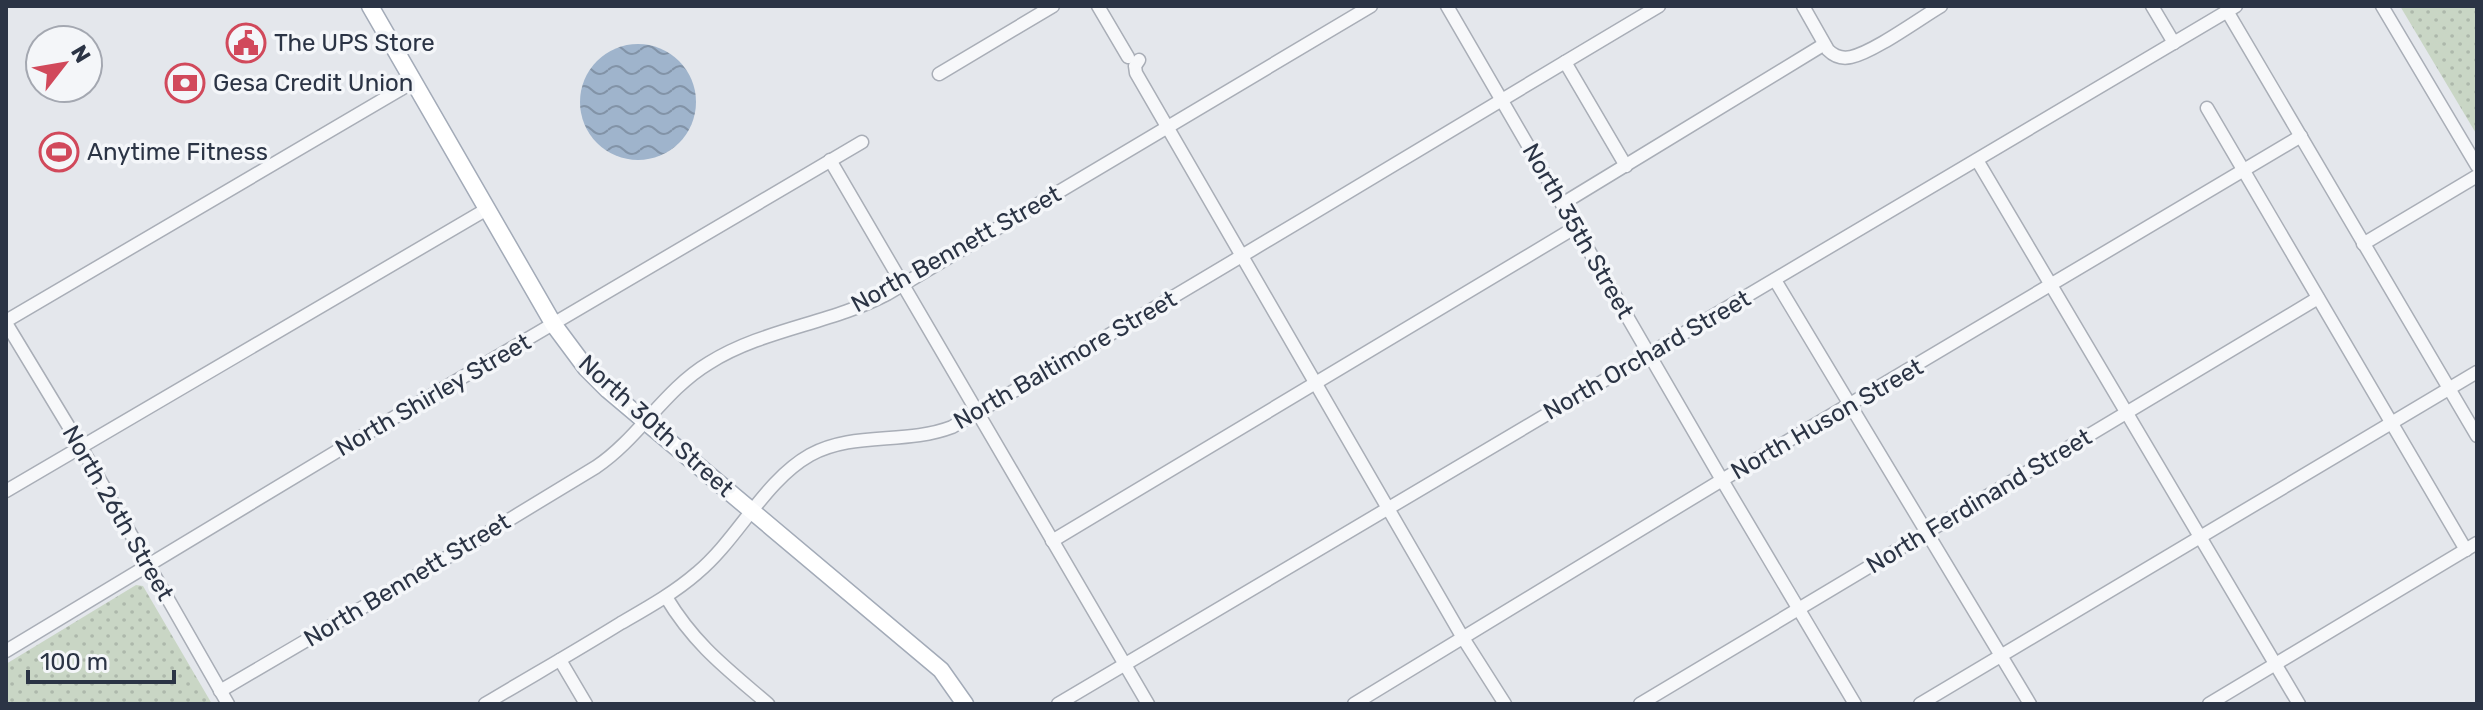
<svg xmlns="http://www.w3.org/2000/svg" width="2483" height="710" font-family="Rubik,sans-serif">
<defs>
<pattern id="park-dots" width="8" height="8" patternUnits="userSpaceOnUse" patternTransform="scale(2)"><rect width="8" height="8" fill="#c9d6c5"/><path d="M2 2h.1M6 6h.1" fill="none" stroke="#adb8ab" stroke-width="1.8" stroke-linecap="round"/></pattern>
<pattern id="water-waves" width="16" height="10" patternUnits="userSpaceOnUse" patternTransform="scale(2)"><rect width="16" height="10" fill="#9fb4cc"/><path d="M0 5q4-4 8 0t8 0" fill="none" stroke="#8293a7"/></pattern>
</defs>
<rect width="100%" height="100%" fill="#e4e7ec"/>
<g fill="url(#park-dots)">
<path d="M2400,6H2477V135Z"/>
<path d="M136,585L143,586L212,704H6V664Z"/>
</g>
<circle fill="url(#water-waves)" cx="638" cy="102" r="58"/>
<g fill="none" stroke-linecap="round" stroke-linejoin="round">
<defs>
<g id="minor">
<path d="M1098,6L1128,57"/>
<path d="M1447,6L1722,480L1855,704"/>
<path d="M1803,6L1828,50C1835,57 1842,59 1851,57C1874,52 1919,19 1941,6"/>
<path d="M2152,6L2174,43"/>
<path d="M2382,6L2477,166"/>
<path d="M2227,11L2477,436"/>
<path d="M1139,60L1135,66L1136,73L1463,638L1505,704"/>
<path d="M1565,62L1626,166"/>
<path d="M939,74L1053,6"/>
<path d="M2207,108L2466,550"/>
<path d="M830,160L1148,704"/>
<path d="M1977,160L2299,704"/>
<path d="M1562,204L1823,45"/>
<path d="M2363,244L2477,176"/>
<path d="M1775,280L2030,704"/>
<path d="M6,321L413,82"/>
<path d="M6,323L81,447L228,704"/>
<path d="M6,491L487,209"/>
<path d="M1052,541L1576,227"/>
<path d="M666,597C695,645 726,668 768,704"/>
<path d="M6,651L349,444L862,142"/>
<path d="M560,660L586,704"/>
<path d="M220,691L423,572L596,467C639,438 664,390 709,363C763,329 830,324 887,294L1371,6"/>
<path d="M485,704C530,677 576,651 621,623C647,608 674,593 697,573C738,539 764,481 810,455C854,431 905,445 952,427C1189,290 1423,146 1659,6"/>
<path d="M1058,704L2236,6"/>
<path d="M1354,704L1722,480L2301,136"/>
<path d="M1640,704L2318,298"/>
<path d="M1920,704L2477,372"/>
<path d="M2209,704L2477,543"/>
</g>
<path id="major" d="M370,6L554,325L586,368L608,390L941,670L965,704"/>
</defs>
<use href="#minor" stroke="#a9aeb7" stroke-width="15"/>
<use href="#major" stroke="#a3abb8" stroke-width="19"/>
<use href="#minor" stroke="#f7f8fa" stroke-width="12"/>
<use href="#major" stroke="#fff" stroke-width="16"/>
</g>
<defs>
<symbol id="civic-ring" viewBox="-11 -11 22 22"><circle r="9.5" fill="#f4f6f9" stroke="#d1495b" stroke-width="1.5"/><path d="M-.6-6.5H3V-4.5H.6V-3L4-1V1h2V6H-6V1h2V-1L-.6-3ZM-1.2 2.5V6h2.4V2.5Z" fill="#d1495b"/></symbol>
<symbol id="bank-ring" viewBox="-11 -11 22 22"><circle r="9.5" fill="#f4f6f9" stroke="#d1495b" stroke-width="1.5"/><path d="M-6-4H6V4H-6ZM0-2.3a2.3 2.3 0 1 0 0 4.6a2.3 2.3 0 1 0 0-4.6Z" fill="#d1495b"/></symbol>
<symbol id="stadium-ring" viewBox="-11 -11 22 22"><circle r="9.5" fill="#f4f6f9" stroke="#d1495b" stroke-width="1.5"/><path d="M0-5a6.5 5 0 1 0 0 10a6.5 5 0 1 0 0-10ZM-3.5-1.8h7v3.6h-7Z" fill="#d1495b"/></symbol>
</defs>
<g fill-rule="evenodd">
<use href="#civic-ring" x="224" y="21" width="44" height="44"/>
<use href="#bank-ring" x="163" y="61" width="44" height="44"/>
<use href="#stadium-ring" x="37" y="130" width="44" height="44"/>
</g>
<g text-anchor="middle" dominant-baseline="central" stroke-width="7" stroke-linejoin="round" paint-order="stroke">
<g font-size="24" fill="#2b3445" stroke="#f4f6f9" text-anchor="start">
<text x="274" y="43">The UPS Store</text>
<text x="213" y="83">Gesa Credit Union</text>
<text x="87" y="152">Anytime Fitness</text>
</g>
<g font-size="24" fill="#2b3445" stroke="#f4f6f9">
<text transform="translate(1578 231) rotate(60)">North 35th Street</text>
<text transform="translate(956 249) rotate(-29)">North Bennett Street</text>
<text transform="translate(1647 355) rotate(-30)">North Orchard Street</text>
<text transform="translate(1065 360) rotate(-30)">North Baltimore Street</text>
<text transform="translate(433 395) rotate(-30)">North Shirley Street</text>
<text transform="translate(1827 419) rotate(-30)">North Huson Street</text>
<text transform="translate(656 426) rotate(42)">North 30th Street</text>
<text transform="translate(1979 501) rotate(-31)">North Ferdinand Street</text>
<text transform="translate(118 513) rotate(60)">North 26th Street</text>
<text transform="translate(407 580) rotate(-31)">North Bennett Street</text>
</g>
</g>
<rect width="2483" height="710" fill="none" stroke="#2b3445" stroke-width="16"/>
<g transform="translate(64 64) rotate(59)"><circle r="38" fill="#f4f6f9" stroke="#a4a8b1" stroke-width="2"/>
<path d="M0-6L14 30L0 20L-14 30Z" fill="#d1495b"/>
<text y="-12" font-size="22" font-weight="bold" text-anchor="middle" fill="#2b3445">N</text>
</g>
<path d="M28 670v12h146v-12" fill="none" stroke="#2b3445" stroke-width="4"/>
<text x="40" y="670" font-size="24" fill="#2b3445" stroke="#f4f6f9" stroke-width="6" paint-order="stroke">100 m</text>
</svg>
